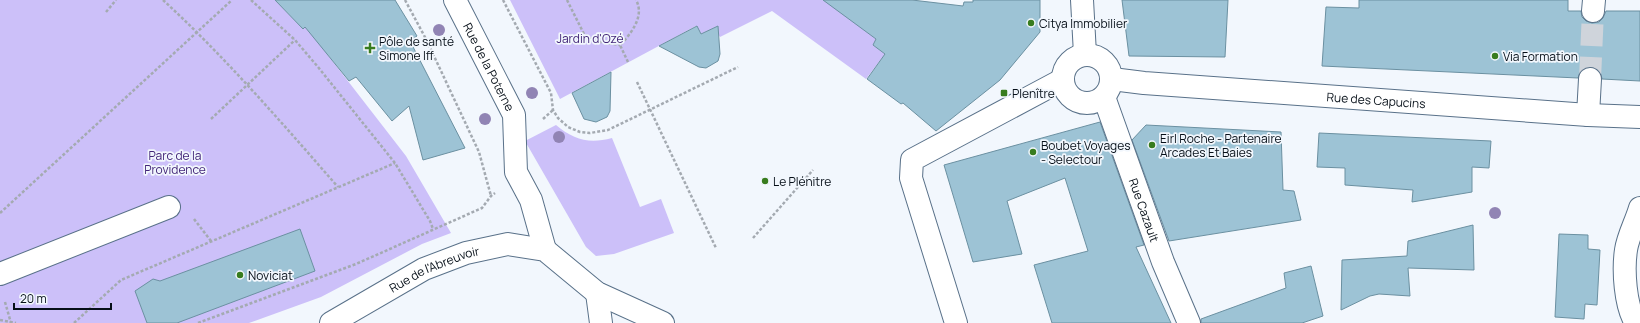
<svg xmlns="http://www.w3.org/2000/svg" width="1640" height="323" font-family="Manrope,sans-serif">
<rect width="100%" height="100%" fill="#f2f7fd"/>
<g fill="#ccc0f9">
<path d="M0,0H275L303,29L335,2L327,54L406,156L451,233L422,244L321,297L249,323H0Z"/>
<path d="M510,0H827L876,39L873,45L885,54L866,79L772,11L720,37L714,28L701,34L696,26L560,99Z"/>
<path d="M556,125C574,140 589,144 612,138L640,207L661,199L674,233L614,254L596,256L586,247L525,141Z"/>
</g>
<g fill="#9dc3d5" stroke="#6b90a1">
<path d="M275,0H395L417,36L410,41L465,148L423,160L409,106L392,121L356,77L349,81L305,27L303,29Z"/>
<path d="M823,0H912L963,6L964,2H973V0H1040V32L1000,80L936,131L903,103L901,104L867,79L885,54L873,45L876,39Z"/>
<path d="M1122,0H1228L1225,57L1129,56Z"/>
<path d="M1359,0H1568V11H1581L1582,17L1586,21L1592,23L1599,22L1603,18L1606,11H1640V81L1602,79L1601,74L1597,69L1590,67L1585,68L1580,72L1578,78L1322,66L1326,7L1359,8Z"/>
<path d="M697,26L701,34L718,26L720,54L718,61L706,68L699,67L659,46Z"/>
<path d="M611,72L610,111L607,117L596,122L584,119L572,93Z"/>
<path d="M1100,122L1144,245L1136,247L1171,323H1052L1034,265L1088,251L1065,178L1007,201L1022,254L973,262L944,165Z"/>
<path d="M1146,125L1281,132L1283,190L1294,191L1301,220L1169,241L1132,140Z"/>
<path d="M1319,133L1491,141L1489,168L1472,167V192L1412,202L1413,190L1345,185V168L1317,167Z"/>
<path d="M1473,225L1474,270L1408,268L1410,296L1379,294L1370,296L1341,310L1342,260L1407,256L1408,241Z"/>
<path d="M300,229L315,271L177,323H147L135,291L153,279L160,281Z"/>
<path d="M1559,234L1588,235V249L1600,250L1597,305L1585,304L1584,319L1555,317Z"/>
<path d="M1311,266L1323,316L1302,323H1201V319L1286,288L1284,273Z"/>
</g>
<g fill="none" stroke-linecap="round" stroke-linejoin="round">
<path stroke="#cfd4db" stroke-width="22" stroke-dasharray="22 11" stroke-linecap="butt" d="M1590,79L1593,11"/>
<defs>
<g id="minor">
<path id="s1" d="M455,0L514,115L516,172L531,200L545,250"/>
<path d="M1082,0L1085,54"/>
<path d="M1593,11L1594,0"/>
<circle cx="1087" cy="79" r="24"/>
<path id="s2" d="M1112,79L1144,83L1588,115L1640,117"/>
<path id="s3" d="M1104,97L1163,262L1189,323"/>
<path d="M1588,115L1590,79"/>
<path d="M0,274L169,207"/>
<path d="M597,293L601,323"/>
<path id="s4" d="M331,323L424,269L466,253L508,244L545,250L597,293L663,323"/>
<path d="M956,323L911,178L912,160L1062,80"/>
<path d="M1636,323C1625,306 1623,270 1626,250C1628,236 1636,222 1640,208"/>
</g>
</defs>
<use href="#minor" stroke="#597189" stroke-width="24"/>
<g stroke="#a4aab1" stroke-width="2.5" stroke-dasharray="3 2" stroke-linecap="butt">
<path d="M163,0C226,58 281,122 338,187"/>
<path d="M251,0L295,40L318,67L395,163L430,221L433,229"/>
<path d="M405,0L426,39L479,152L491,196"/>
<path d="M503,0L551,93L553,110L558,118L568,127L580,132L590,133L608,130L738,67"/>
<path d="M567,0L584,34L594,41L620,45"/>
<path d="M106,12L116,0"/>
<path d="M628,62L620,45C631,34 645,16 636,0"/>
<path d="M637,82L716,248"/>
<path d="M211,119L295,40"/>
<path d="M543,119L553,110"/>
<path d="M0,213L232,0"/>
<path d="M194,219L211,241"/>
<path d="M753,238L813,170"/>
<path d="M5,302L11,323"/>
<path d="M0,320L16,323"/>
<path d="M74,323L121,280L395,163"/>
<path d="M198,323L356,264L482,208L491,196L495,193"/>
</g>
<use href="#minor" stroke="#fff" stroke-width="22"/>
</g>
<g fill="#9184b4">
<circle cx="439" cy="30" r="6"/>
<circle cx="532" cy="93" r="6"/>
<circle cx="485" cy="119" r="6"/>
<circle cx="559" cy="137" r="6"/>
<circle cx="1495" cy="213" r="6"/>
</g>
<g fill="#387c1e" stroke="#f2f7fd" stroke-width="1.5">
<circle cx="1031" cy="23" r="4"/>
<path d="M368 42h4v4h4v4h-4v4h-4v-4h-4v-4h4z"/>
<circle cx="1495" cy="56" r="4"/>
<rect x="1000" y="89" width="8" height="8" rx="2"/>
<circle cx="1152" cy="145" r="4"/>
<circle cx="1033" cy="152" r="4"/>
<circle cx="765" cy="181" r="4"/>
<circle cx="240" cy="275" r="4"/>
</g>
<g text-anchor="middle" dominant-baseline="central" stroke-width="3.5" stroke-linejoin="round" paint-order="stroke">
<g font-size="12" fill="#060f18" stroke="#f2f7fd" text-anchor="start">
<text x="1039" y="23">Citya Immobilier</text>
<text x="379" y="41">Pôle de santé<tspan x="379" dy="14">Simone Iff</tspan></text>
<text x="1503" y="56">Via Formation</text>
<text x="1012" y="93">Plenître</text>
<text x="1160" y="138">Eirl Roche - Partenaire<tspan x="1160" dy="14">Arcades Et Baies</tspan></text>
<text x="1041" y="145">Boubet Voyages<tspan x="1041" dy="14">- Selectour</tspan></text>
<text x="773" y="181">Le Plénitre</text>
<text x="248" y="275">Noviciat</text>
</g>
<g font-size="12" fill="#422578" stroke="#f2f7fd">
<text x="590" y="38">Jardin d'Ozé</text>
<text x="175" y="155">Parc de la<tspan x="175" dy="14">Providence</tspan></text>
</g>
<g font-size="12" fill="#060f18" stroke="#f2f7fd">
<text stroke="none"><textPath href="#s1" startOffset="75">Rue de la Poterne</textPath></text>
<text stroke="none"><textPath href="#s2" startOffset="265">Rue des Capucins</textPath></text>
<text stroke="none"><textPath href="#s3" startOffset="120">Rue Cazault</textPath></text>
<text stroke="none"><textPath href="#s4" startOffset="117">Rue de l'Abreuvoir</textPath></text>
</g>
</g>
<path d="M14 303v6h97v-6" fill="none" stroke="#060f18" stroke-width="2"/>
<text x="20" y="303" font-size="12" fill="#060f18" stroke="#f2f7fd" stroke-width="3" paint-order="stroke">20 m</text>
</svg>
